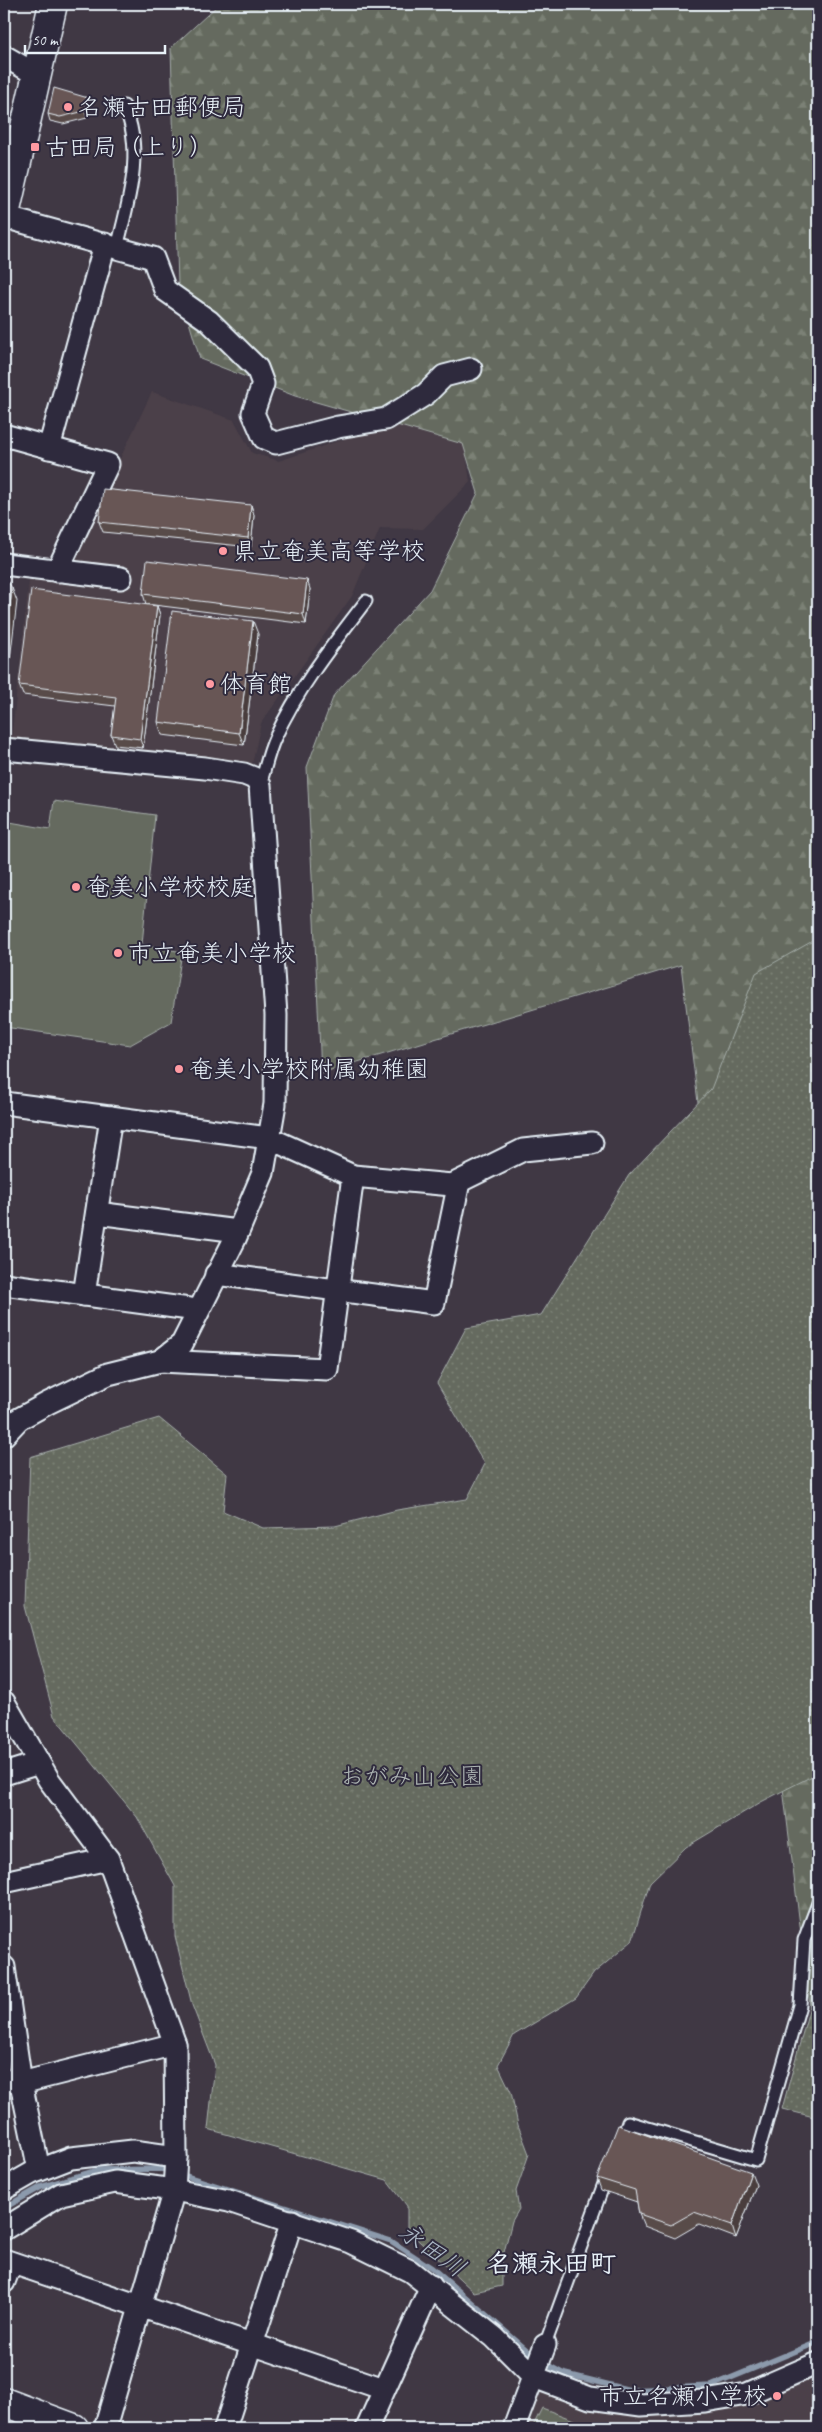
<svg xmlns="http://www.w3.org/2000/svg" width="822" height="2432" font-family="Caveat,'Klee One',sans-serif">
<defs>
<pattern id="forest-firs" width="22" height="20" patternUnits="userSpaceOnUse" patternTransform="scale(1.25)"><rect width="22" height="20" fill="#656b5e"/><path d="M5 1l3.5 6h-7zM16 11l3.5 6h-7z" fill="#7b8176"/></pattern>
<pattern id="park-dots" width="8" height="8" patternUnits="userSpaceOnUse" patternTransform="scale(1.25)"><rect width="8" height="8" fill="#656b5e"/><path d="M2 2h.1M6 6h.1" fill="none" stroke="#7b8176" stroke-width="1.8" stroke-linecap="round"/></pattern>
</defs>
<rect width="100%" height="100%" fill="#403844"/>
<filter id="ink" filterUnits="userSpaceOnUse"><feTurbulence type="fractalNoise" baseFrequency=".02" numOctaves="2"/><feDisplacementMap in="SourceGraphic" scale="10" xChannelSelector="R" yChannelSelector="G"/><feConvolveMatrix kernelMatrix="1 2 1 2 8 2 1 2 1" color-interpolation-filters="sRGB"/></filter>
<g filter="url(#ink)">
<g fill="#4c4149">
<path d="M152,392L234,420L252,453L279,461L386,425L496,410L466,455L470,482L423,529L380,528L352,596L261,723L252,764L11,742L30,573L63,578Z"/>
<path d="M818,2363V2428H513L534,2377L590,2398L705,2401Z"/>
</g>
<path fill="url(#forest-firs)" stroke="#a6aeab" d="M219,4H818V2007L810,2006L681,965L321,1073L307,767L334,695L430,590L478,493L463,444L295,396L200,359L178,285L171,48Z"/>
<g fill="url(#park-dots)" stroke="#a6aeab">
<path d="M818,938V1773L761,1802L686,1847L650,1882L632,1941L594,1973L576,1998L514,2035L498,2065L511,2092L518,2125L529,2154L516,2191L519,2209L512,2221L502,2260V2286L474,2292L407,2230V2206L387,2180L208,2129L215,2065L192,2005L175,1936V1886L137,1817L54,1716L25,1606L30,1457L159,1418L227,1474L223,1511L263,1528L335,1526L397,1510L467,1499L485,1464L437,1383L466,1328L541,1315L629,1175L711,1089L756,973Z"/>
<path d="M818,1937V2118L782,2109L810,2006Z"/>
</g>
<g fill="#656b5e" stroke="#a6aeab">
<path d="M54,801L155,815L142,944L182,952L171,1022L130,1045L4,1027V821L50,829Z"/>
<path d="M542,2408L595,2428H532Z"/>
</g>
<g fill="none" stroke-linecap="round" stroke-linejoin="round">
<g stroke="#8c9aac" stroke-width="5.5">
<path d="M180,2174L391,2241L432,2268L536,2358"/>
<path d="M4,2208L41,2187L98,2170L162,2169L171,2172"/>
<path d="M544,2363L562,2373L630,2390L711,2386L818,2342"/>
</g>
<defs>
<g id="service">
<path d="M117,248C128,202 145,151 124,106"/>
<path d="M260,785C265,770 268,753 275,738C298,688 333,644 366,601"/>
<path d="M621,2142L628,2122L756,2160L800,2005L804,1940L818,1903"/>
<path d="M545,2345L606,2178"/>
</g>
<g id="minor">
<path d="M4,56L37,75"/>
<path d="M4,217L153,258L165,290L209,321L257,368L263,384L253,413L264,438L276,443L338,427L386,419L426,394L444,376L471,369"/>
<path d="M4,435L108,464L57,571"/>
<path d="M49,448L105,244"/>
<path d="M4,564L121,578"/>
<path d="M4,749L205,768L244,774L254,778L260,785L276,1015L275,1104L263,1173L235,1239L182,1344L160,1361L108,1374L48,1403L19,1419L4,1435"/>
<path d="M4,1103L269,1138L353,1176L452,1185L523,1150L592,1143"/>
<path d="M97,1213L238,1231"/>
<path d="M216,1274L434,1303L459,1182"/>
<path d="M4,1284L197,1310"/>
<path d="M84,1295L111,1117"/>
<path d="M160,1361L327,1369L353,1176"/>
<path d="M4,1702L49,1780L108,1859L175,2044L176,2157L174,2190L105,2428"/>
<path d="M4,1774L39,1763"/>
<path d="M4,1882L108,1859"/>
<path d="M4,1967L21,2083L39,2170"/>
<path d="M4,2080L21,2083L175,2044"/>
<path d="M4,2189L32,2173L71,2158L133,2151L176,2157"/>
<path d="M4,2229L61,2194L115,2182L174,2190L229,2201L351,2242L410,2271L494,2337L534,2377L590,2398L641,2405L705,2401L747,2394L818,2363"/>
<path d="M4,2260L384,2389"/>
<path d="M4,2282L11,2263"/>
<path d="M225,2428L292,2221"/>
<path d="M367,2428L431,2286"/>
<path d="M514,2428L545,2345"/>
</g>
<path id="primary" d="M4,2402L74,2428"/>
<path id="trunk" d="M4,219L53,4"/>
</defs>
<use href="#service" stroke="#e8f1f8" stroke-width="15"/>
<use href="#minor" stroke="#e8f1f8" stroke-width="25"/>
<use href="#primary" stroke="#e8f1f8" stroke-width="31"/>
<use href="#trunk" stroke="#e8f1f8" stroke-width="31"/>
<use href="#service" stroke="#2f2a3d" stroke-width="11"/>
<use href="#minor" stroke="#2f2a3d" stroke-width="21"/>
<use href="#primary" stroke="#2f2a3d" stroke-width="28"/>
<use href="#trunk" stroke="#2f2a3d" stroke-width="28"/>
</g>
<g fill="#594b49" stroke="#e8f1f8">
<path d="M91,104L87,118L63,124L50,121L48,114Z"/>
<path d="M251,505L254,515L251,547L103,532L99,522Z"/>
<path d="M310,589L306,624L146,604L143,594Z"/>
<path d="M157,606L160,615L143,748L115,745L111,735L115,706L23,695L19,685Z"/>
<path d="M258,634L244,745L162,735L158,722Z"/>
<path d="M597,2178L756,2185L736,2238L699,2224L675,2238L644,2226L639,2214L637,2202L601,2190Z"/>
</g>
<g fill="#483d3c" stroke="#e8f1f8">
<path d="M88,98L91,104L87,118L85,111Z"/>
<path d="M251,505L254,515L251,547L248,538Z"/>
<path d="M307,580L310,589L306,624L303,614Z"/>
<path d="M12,588L17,601L4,711V660Z"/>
<path d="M157,606L160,615L143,748L140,739Z"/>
<path d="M253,621L258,634L244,745L239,733Z"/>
<path d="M751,2172L756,2185L736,2238L732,2225Z"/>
</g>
<g fill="#675755" stroke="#e8f1f8">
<path d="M54,88L88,98L85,111L60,117L48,114Z"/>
<path d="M103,489L251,505L248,538L99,522Z"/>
<path d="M147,560L307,580L303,614L143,594Z"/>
<path d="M4,576L12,588L4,660Z"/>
<path d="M31,590L157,606L140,739L111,735L116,697L19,685Z"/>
<path d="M172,611L253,621L239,733L158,722Z"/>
<path d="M618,2125L751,2172L732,2225L694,2212L671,2225L639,2214L635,2190L597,2178Z"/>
</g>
</g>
<g fill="#ff9aa2" stroke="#2f2a3d" stroke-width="2">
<circle cx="68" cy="107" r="5"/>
<rect x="30" y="142" width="10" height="10" rx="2.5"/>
<circle cx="223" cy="551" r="5"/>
<circle cx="210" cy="684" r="5"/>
<circle cx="76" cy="887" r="5"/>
<circle cx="118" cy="953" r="5"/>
<circle cx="179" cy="1069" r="5"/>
<circle cx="777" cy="2396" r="5"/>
</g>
<g text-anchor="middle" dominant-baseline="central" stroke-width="4" stroke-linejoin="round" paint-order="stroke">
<g font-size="24" fill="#e8f1f8" stroke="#2f2a3d" text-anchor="start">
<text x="78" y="107">名瀬古田郵便局</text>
<text x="45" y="147">古田局（上り）</text>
<text x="233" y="551">県立奄美高等学校</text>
<text x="220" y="684">体育館</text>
<text x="86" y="887">奄美小学校校庭</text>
<text x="128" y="953">市立奄美小学校</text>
<text x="189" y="1069">奄美小学校附属幼稚園</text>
<text x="767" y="2396" text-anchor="end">市立名瀬小学校</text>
</g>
<g font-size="24" fill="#adb5b3" stroke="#2f2a3d">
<text x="412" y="1776">おがみ山公園</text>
</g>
<g font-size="25" font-style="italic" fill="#aab7c5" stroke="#2f2a3d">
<text transform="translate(432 2250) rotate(35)">永田川</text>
</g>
<g font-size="26" font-weight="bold" fill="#e8f1f8" stroke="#2f2a3d">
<text x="551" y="2263">名瀬永田町</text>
</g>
</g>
<rect width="822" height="2432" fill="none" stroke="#2f2a3d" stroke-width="20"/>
<rect x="10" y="10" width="802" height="2412" fill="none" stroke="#e8f1f8" stroke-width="2" filter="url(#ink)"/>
<path d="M25 45v8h140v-8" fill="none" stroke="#e8f1f8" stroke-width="2.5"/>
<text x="32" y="45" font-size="15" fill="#e8f1f8" stroke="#2f2a3d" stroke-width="4" paint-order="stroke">50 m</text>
</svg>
